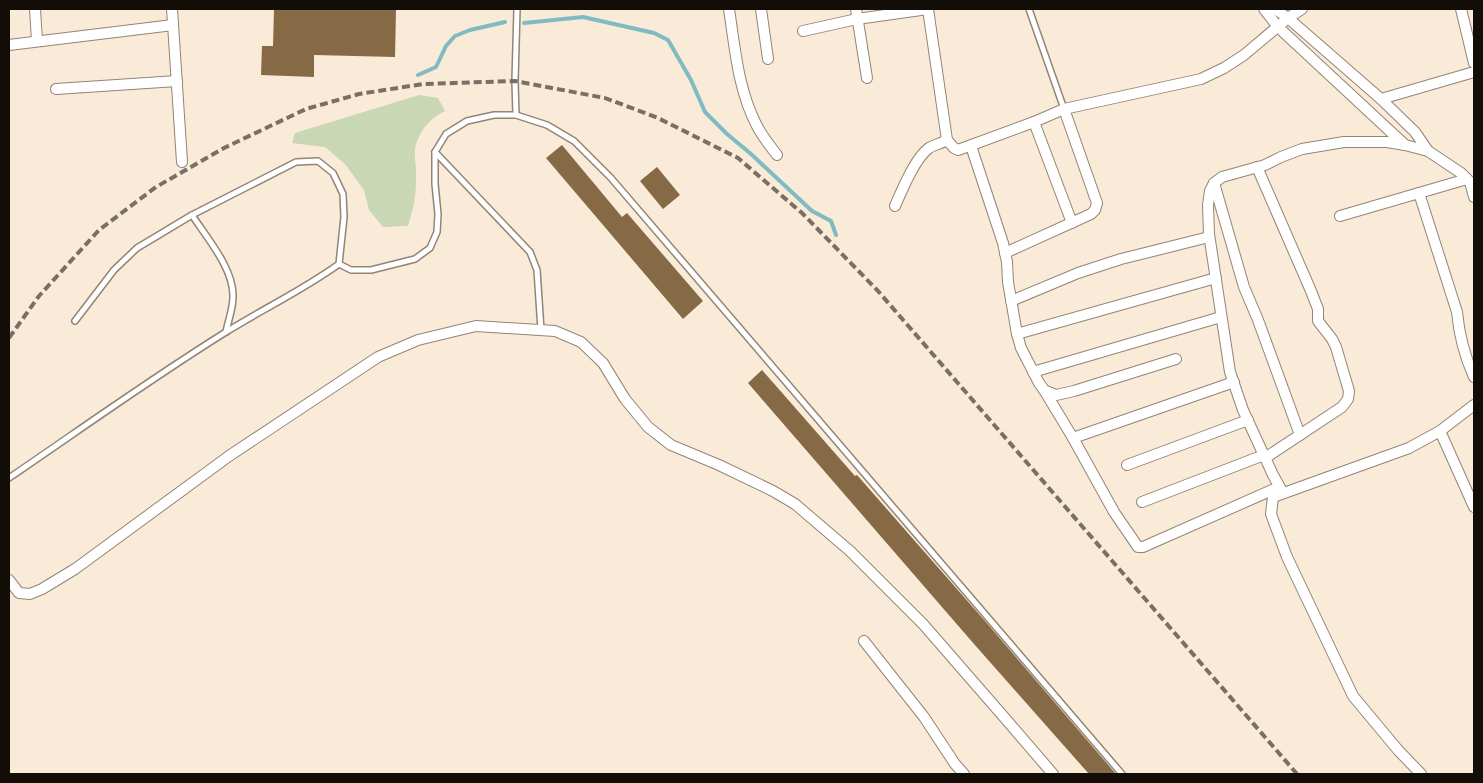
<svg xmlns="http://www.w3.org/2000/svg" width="1483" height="783" font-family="'DM Sans',sans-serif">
<rect width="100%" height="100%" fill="#faead8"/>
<path fill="#cad7b5" d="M419,95L438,98L445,111C430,118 418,132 415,149C414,159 417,170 416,180C416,196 413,210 408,226L383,227L369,210L364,190L345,164L325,147L292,143L295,133Z"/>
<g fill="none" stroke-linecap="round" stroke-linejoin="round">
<g stroke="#80bbc2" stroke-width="4">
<path d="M524,23L583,17L654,33L668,40L691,80L705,112L727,134L751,154L812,211L831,221L836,235"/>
<path d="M418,75L436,67L446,46L455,36L470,30L505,22"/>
</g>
</g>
<g fill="#856a45">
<path d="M274,9L396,10L395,57L314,55V77L261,75L262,46H273Z"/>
<path d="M562,145L622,217L627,213L703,301L683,319L546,158Z"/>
<path d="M657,167L680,195L663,209L640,181Z"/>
<path d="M762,370L855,476L857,475L985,621L1116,774H1089L974,644L748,383Z"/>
</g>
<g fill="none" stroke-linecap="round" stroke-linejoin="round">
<defs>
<g id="lane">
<path d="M1029,9L1064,109"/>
<path d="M516,115L515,81L517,9"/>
<path d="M435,152L530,252L537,270L541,330"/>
<path d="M192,215C207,238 234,269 233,297C233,309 228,321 226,332"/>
<path d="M339,264L351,270H371L415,259L430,248L437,232L438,214L435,184V152L446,134L467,121L494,115H516L547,125L574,141L611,178L1122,774"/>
<path d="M9,478C81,429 152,378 226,332C263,309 303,290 339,264L344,217L343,194L333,173L318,161L296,162L192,215L137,248L114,270L75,321"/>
</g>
<g id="street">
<path d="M35,9L37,41"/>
<path d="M172,9L182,162"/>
<path d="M729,9C735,48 738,90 757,126C762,136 770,146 777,155"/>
<path d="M761,9L768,59"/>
<path d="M856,9L867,78"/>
<path d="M928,9L947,140L954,148L958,150L1034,122L1064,109L1201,79L1224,68L1244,55L1288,18L1302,9"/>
<path d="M1264,9L1278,27L1405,145L1428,151L1461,173L1474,186"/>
<path d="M1275,9L1288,18L1381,99L1415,132L1428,151"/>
<path d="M1461,9L1474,63"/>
<path d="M803,31L857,19L928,9"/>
<path d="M9,45L173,25"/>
<path d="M56,89L177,81"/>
<path d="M1381,99L1474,72"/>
<path d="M1034,122L1072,223"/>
<path d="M971,146L1003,243L1007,262L1008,282L1017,334L1021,348L1039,383L1044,390L1056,395L1074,391L1176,359"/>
<path d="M1257,167L1311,291L1318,309V321L1332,339L1336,347L1349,391L1348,399L1342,407L1265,458"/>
<path d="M1470,182L1474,197"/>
<path d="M1214,183L1244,287L1258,320L1300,435"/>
<path d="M1419,193L1457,312C1459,334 1465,357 1474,377"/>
<path d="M895,206C902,190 915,158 929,148C934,145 942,143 947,140"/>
<path d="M1340,216L1467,179"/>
<path d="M1005,253L1091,214L1095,210L1097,203L1064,109"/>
<path d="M1011,301L1078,273L1121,259L1209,237"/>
<path d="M1017,334L1216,278"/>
<path d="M1033,372L1221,317"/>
<path d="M1044,390L1073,438L1114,512L1138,547H1143L1279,487"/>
<path d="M1440,431L1474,507"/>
<path d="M1073,438L1234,382"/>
<path d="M1127,465L1248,420"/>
<path d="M1283,493L1273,475L1243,410L1230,372L1209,234L1208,205L1210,191L1214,183L1222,177L1265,165L1281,157L1302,149L1344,142H1387L1405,145"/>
<path d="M1142,502L1264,455"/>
<path d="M9,580L19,593L30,594L42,589L75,569L229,456L378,357L418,340L476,326L555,331L581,342L603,363L625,399L648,427L671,445L719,465L773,491L795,504L850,551L923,624L1010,724L1053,774"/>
<path d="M864,641L924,717L955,764L964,774"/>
<path d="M1421,774L1398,750L1353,696L1287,557L1271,514L1273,497L1409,448L1440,431L1474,405"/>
</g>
</defs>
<use href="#lane" stroke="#938475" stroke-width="8"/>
<use href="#street" stroke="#938475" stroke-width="12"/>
<use href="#lane" stroke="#fff" stroke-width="5"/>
<use href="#street" stroke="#fff" stroke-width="10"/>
<path stroke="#7a6f65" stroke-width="4" stroke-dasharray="8 4" stroke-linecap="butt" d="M9,338L39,296L99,230L156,187L224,148L306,109L359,94L423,84L515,81L605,98L658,118L738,158L802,213L878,291L1297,774"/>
</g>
<rect width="1483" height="783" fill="none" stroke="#130d08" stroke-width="20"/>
</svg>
